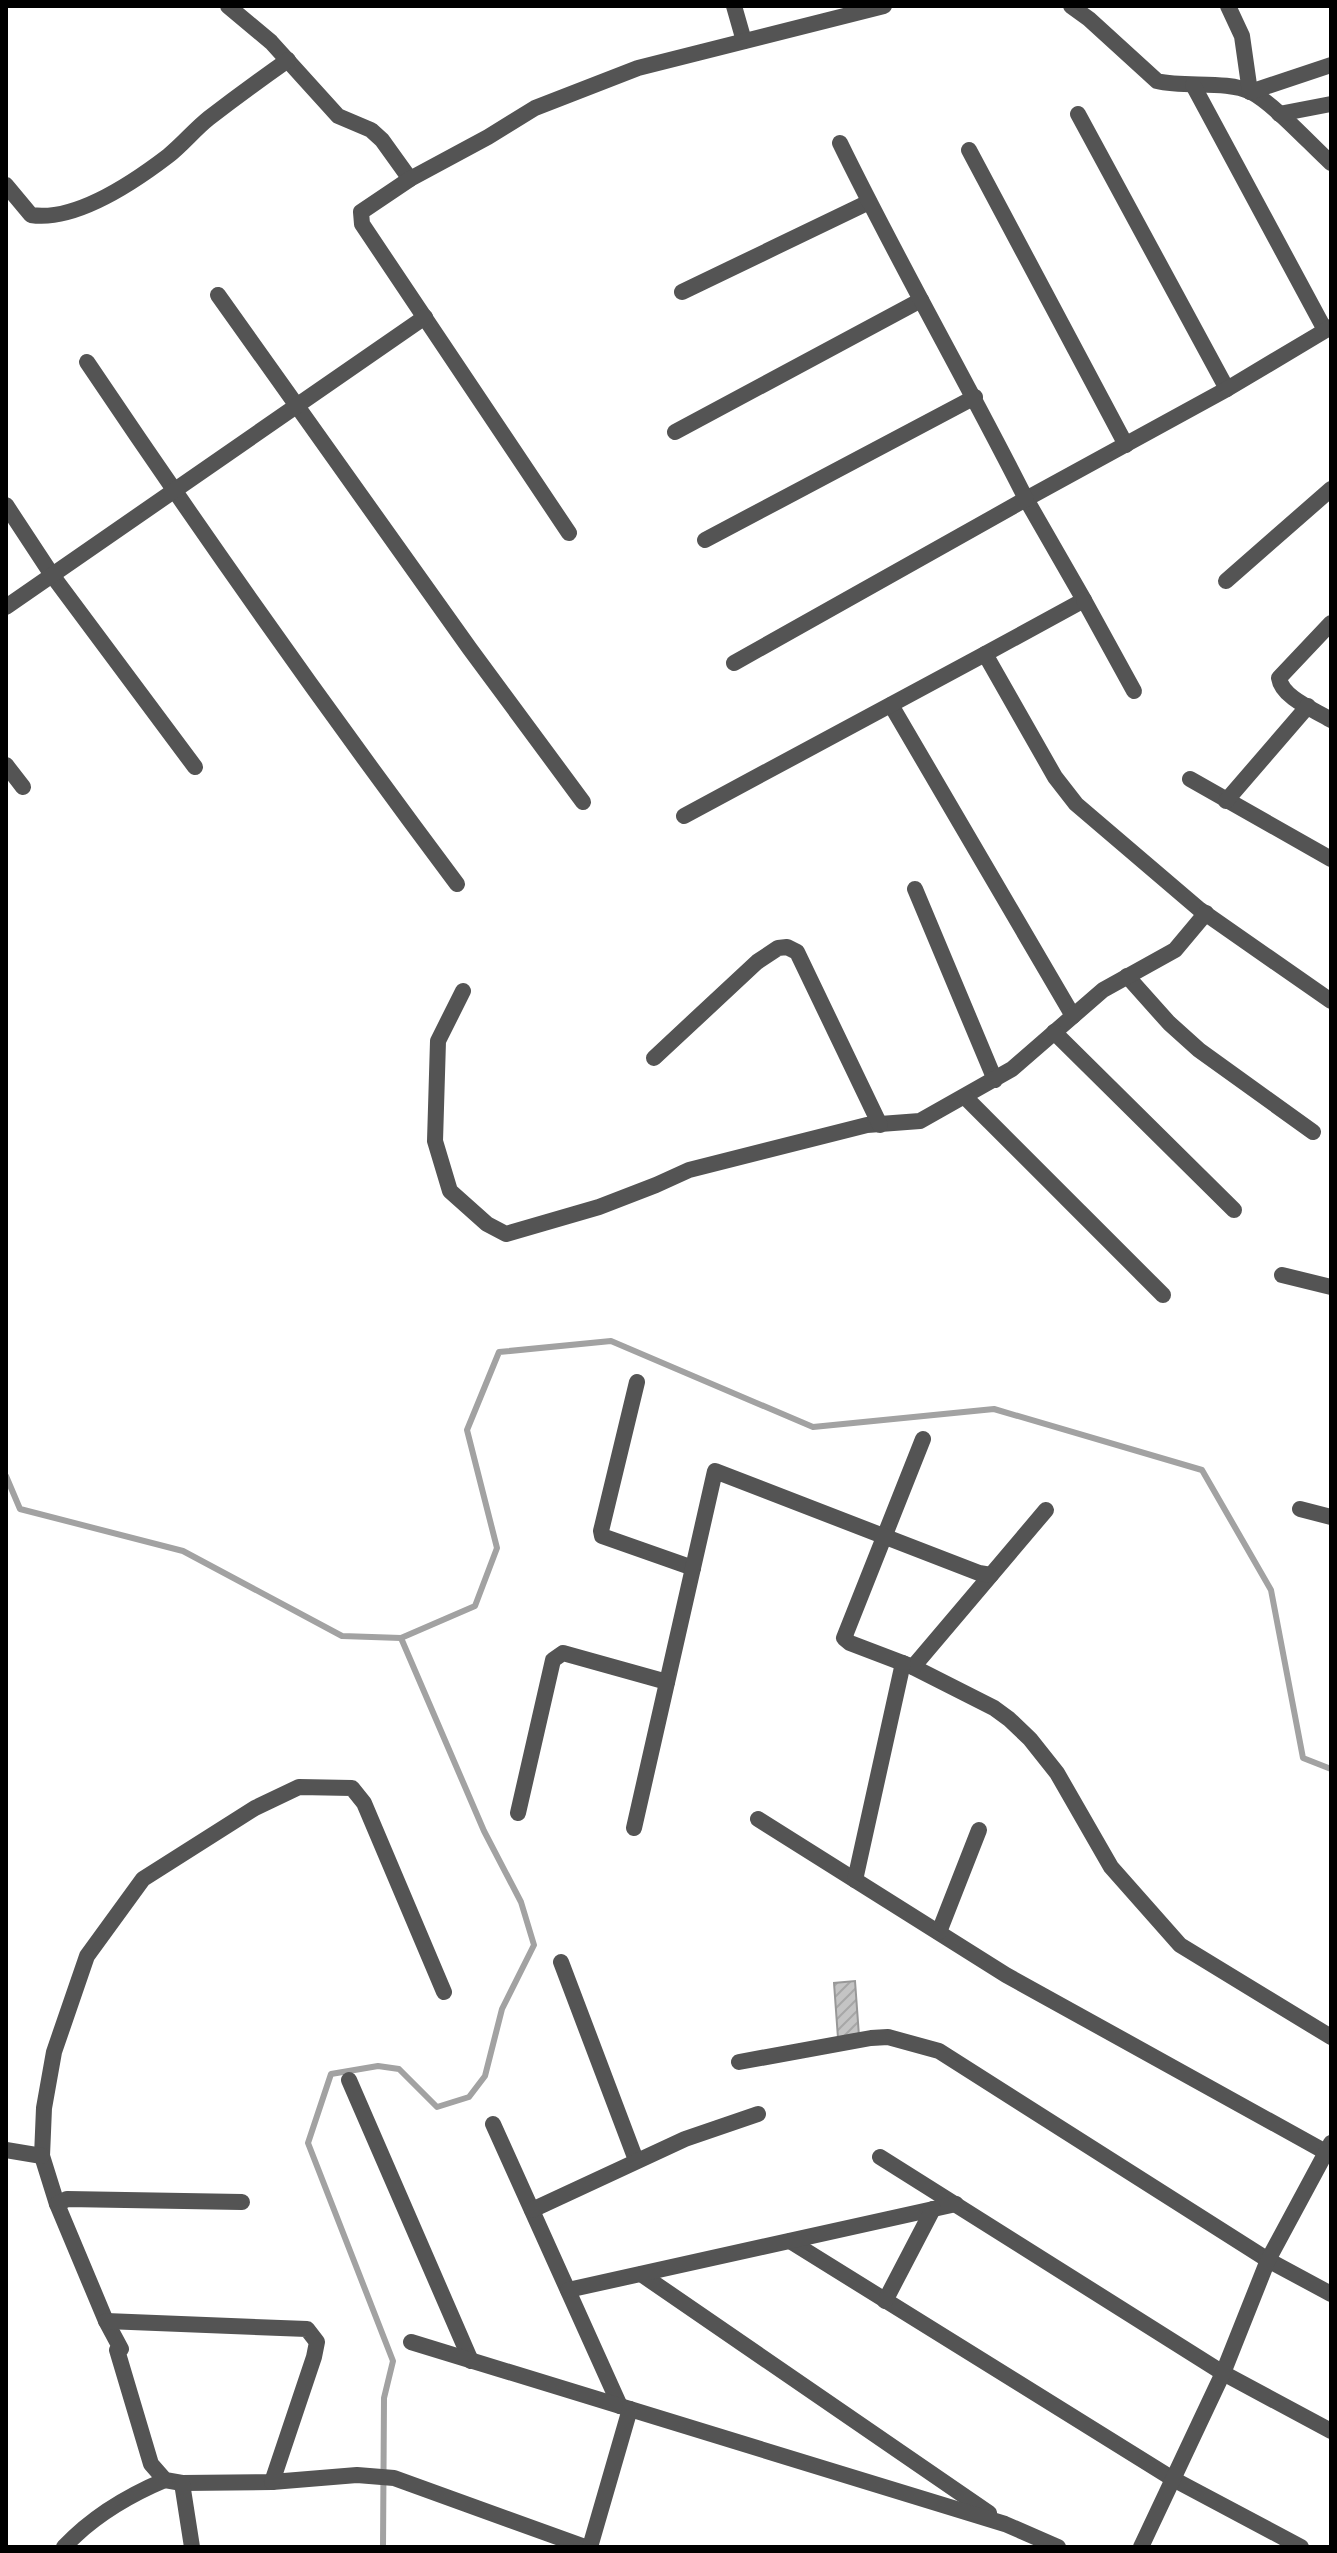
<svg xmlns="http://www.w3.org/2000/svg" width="1337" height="2553" font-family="'Asap Condensed',sans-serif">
<defs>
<pattern id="building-hatch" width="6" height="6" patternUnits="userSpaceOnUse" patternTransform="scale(2)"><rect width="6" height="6" fill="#c4c4c4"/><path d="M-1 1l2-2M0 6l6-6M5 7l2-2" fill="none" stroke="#a7a7a7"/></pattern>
</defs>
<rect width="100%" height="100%" fill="#fff"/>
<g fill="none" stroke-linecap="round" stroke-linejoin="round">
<g stroke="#a2a2a2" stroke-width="6">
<path d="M6,1476L20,1509L183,1551L342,1636L401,1638L475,1606L497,1548L467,1430L499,1352L611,1341L813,1427L994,1409L1202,1470L1271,1590L1303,1758L1331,1769"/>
<path d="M383,2547L384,2398L393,2361L308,2143L331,2074L378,2066L399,2069L437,2107L469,2097L485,2076L502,2009L534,1945L521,1902L484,1831L401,1638"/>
</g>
</g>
<path fill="url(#building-hatch)" stroke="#989898" stroke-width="2" d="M855,1981L859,2036L838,2038L834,1983Z"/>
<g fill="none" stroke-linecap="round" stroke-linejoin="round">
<g stroke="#545454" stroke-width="16">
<path d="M228,6L271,42L338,116L371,130L382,140L410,179"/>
<path d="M734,6L744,41"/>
<path d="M1071,6L1089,19L1157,81C1185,88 1226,80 1251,92C1274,104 1310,144 1331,163"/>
<path d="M1228,6L1242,36L1250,92L1331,65"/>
<path d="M1193,85L1325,330"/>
<path d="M1078,114L1227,389"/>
<path d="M1279,114L1331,104"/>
<path d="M969,150L1126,445"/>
<path d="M6,185L31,215C76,222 134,182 168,156C183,144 194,130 209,118C235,98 261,79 288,60"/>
<path d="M682,292L869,202"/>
<path d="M218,295L470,649L583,802"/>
<path d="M1331,327L1227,389L1026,499L1084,600L985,654L1055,777L1076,804L1199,909L1331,1001"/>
<path d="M87,362C206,539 329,713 457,884"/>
<path d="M675,432L921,300"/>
<path d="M6,505L52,575L195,767"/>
<path d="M569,533L362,224L361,212L410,179L488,137L535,108L638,68L884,6"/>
<path d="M705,540L975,397"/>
<path d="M1226,581L1331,489"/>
<path d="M1084,600L1134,691"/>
<path d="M6,607L425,317"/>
<path d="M1331,623L1279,678C1282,698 1315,710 1331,720"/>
<path d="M734,663L1026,499C966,380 899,264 840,143"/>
<path d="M891,705L1073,1016"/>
<path d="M6,765L23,787"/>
<path d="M1190,779L1331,859"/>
<path d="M1226,801L1308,706"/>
<path d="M684,816L985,654"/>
<path d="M915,889L995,1080"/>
<path d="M1127,976L1169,1023L1199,1050L1313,1132"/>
<path d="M463,991L438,1041L435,1141L450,1191L487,1224L506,1234L599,1207L656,1185L689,1170L867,1125L920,1121L1012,1069L1103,990L1175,950L1206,913"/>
<path d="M1054,1032L1234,1210"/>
<path d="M654,1058L757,962L778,948L787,947L797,952L880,1125"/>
<path d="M965,1097L1163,1295"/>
<path d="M1282,1275L1331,1287"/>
<path d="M637,1382L601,1531L602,1536L693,1568"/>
<path d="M923,1439L844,1638L850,1643L913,1667L994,1708L1009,1719L1030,1739L1057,1773L1111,1867L1180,1945L1331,2037"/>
<path d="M1300,1509L1331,1517"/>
<path d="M913,1667L1046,1510"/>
<path d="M518,1813L553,1660L563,1653L667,1682"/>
<path d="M758,1819L1006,1975L1331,2155"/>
<path d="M634,1828L715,1471L979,1573L991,1575"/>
<path d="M855,1880L903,1663"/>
<path d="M939,1932L979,1830"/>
<path d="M561,1962L636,2160"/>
<path d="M444,1992L364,1803L352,1788L299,1787L255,1808L143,1879L87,1956L54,2052L44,2108L42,2156L57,2204L106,2321L121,2349L117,2350L151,2464L165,2480L182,2483L272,2482L357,2475L394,2478L585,2547"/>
<path d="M739,2062L871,2038L888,2037L939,2051L1268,2260L1331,2294"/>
<path d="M349,2080L471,2361"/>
<path d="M493,2124L620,2406"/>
<path d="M6,2150L42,2156"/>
<path d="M880,2157L1223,2373L1331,2431"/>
<path d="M57,2204L67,2199L242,2202"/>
<path d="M532,2210L685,2139L758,2114"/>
<path d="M790,2241L1173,2479L1301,2547"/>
<path d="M641,2274L989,2513"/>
<path d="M568,2290L956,2204"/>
<path d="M885,2301L933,2209"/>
<path d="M106,2321L307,2329L317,2342L314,2357L272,2482"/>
<path d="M411,2342L1005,2524L1058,2547"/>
<path d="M182,2483L192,2547"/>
<path d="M64,2547C92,2517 127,2496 165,2480"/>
<path d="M590,2547L630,2409"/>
<path d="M1141,2547L1223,2373L1268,2260L1331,2143"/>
</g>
</g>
<rect width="1337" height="2553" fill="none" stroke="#000000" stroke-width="16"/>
</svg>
